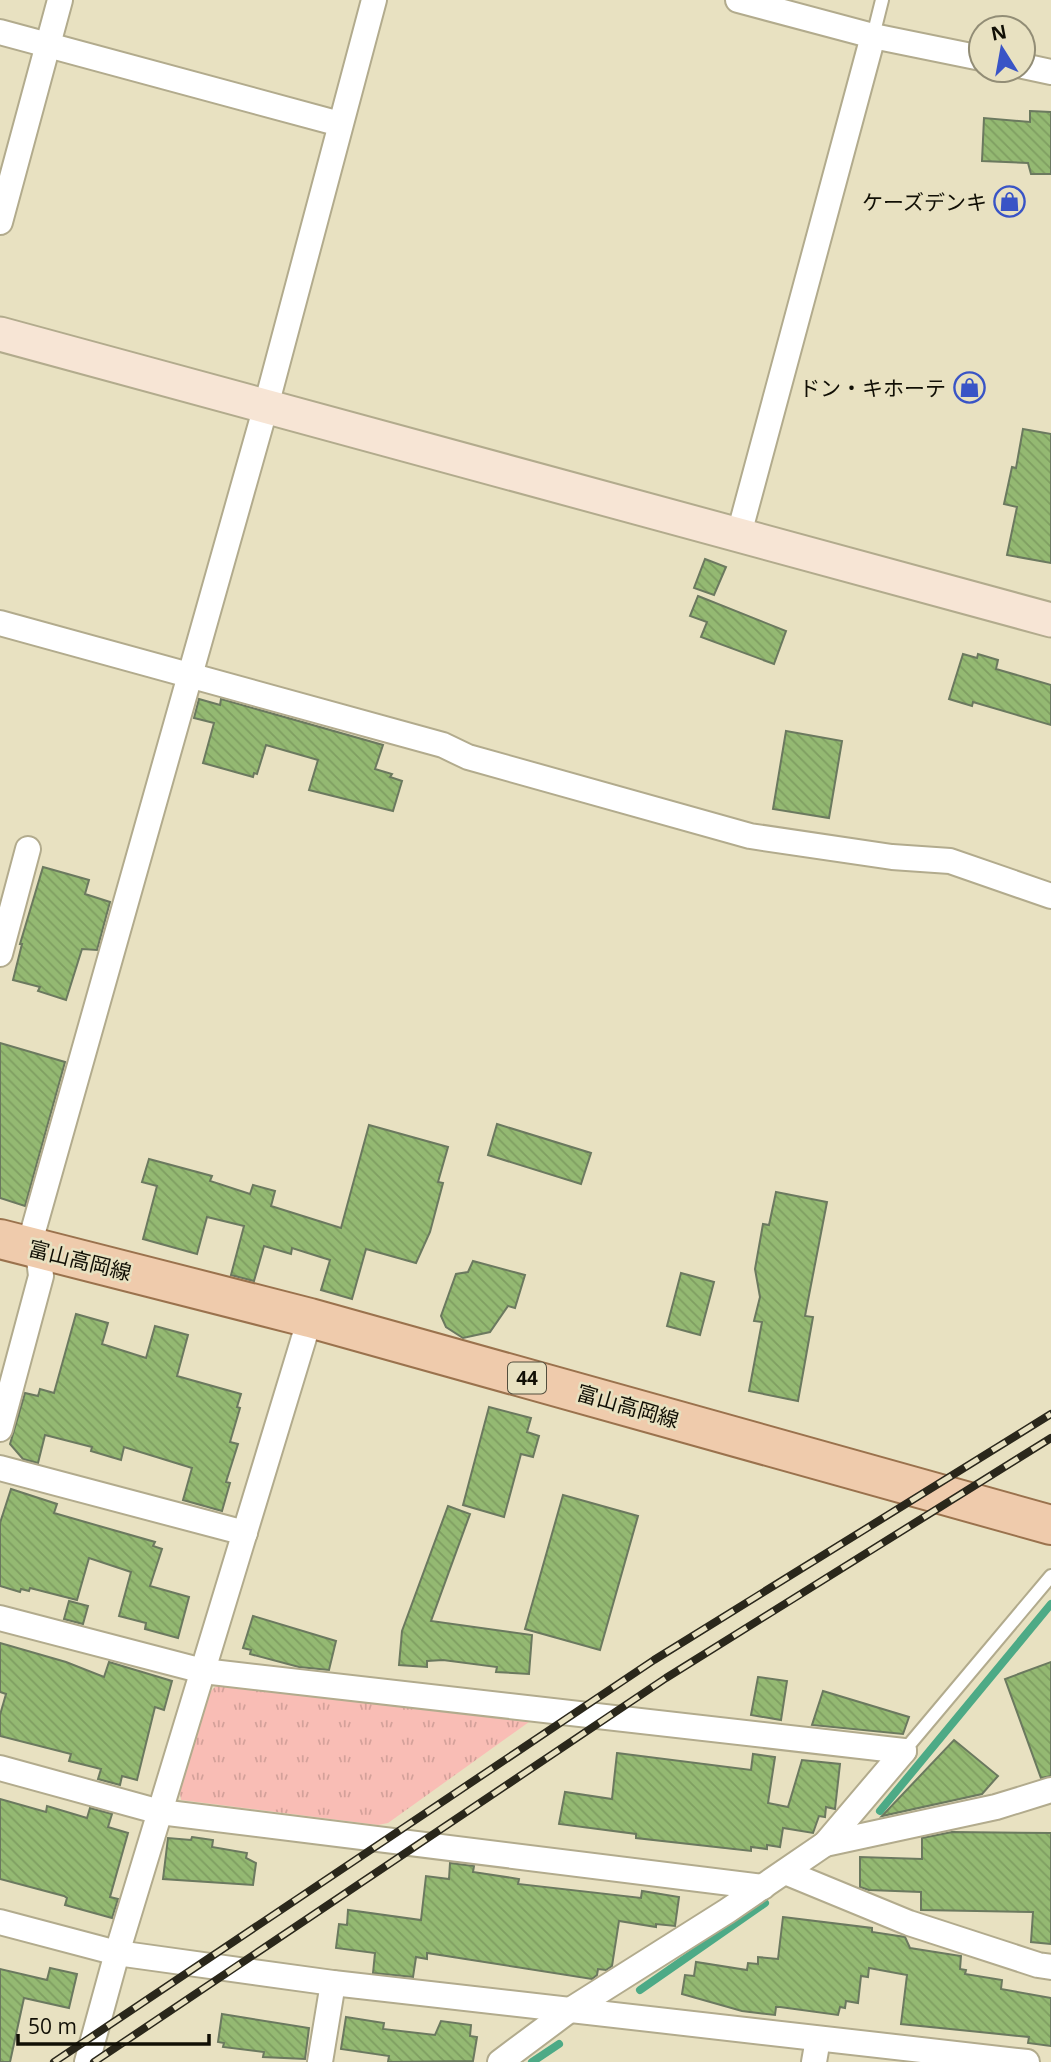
<svg xmlns="http://www.w3.org/2000/svg" width="1051" height="2062" font-family="'Open Sans','Noto Sans JP',sans-serif">
<defs>
<pattern id="grass-tufts" width="24" height="20" patternUnits="userSpaceOnUse" patternTransform="scale(1.75)"><rect width="24" height="20" fill="#f9bdb5"/><path d="M3 7l-1-3M5 7V3M7 7l1-3M15 17l-1-3M17 17v-4M19 17l1-3" fill="none" stroke="#d4a19a"/></pattern>
<pattern id="building-back-hatch" width="6" height="6" patternUnits="userSpaceOnUse" patternTransform="scale(1.75)"><rect width="6" height="6" fill="#94b972"/><path d="M-1 5l2 2M0 0l6 6M5-1l2 2" fill="none" stroke="#7f9e61"/></pattern>
</defs>
<rect width="100%" height="100%" fill="#e8e1c1"/>
<path fill="url(#grass-tufts)" d="M217,1685L529,1722L388,1823L378,1825L181,1800L179,1787L204,1698Z"/>
<g fill="none" stroke-linecap="round" stroke-linejoin="round">
<g stroke="#4daa86" stroke-width="8">
<path d="M880,1811L1051,1604"/>
<path d="M640,1990L765,1903"/>
<path d="M532,2062L559,2044"/>
</g>
</g>
<g fill="url(#building-back-hatch)" stroke="#6b795f" stroke-width="2">
<path d="M1030,111L1051,112V174H1031L1028,163L982,161L984,118L1030,122Z"/>
<path d="M1023,429L1051,434V563L1007,555L1017,507L1004,504L1012,467L1016,468Z"/>
<path d="M705,559L726,567L714,595L694,588Z"/>
<path d="M698,596L786,631L774,664L701,637L707,622L690,616Z"/>
<path d="M963,654L977,658L978,654L998,660L996,669L1051,685V725L973,702L972,706L949,699Z"/>
<path d="M199,699L220,705L221,699L383,745L375,769L392,774L390,777L402,781L393,811L309,790L318,760L266,745L257,774L254,773L253,777L203,763L214,723L194,718Z"/>
<path d="M786,731L842,741L829,818L773,809Z"/>
<path d="M43,867L89,880L85,894L110,902L97,950L82,949L66,1000L38,991L40,987L13,980L22,944H20Z"/>
<path d="M0,1043L65,1062L25,1206L0,1198Z"/>
<path d="M497,1124L591,1153L581,1184L488,1155Z"/>
<path d="M369,1125L448,1147L438,1182L443,1183L430,1232L416,1263L366,1249L352,1299L321,1290L330,1260L292,1248L291,1254L264,1246L254,1281L231,1275L244,1226L207,1217L197,1254L143,1239L157,1186L142,1182L149,1159L212,1176L210,1181L250,1194L253,1185L275,1191L271,1206L341,1228Z"/>
<path d="M776,1192L827,1202L805,1316L813,1317L798,1401L749,1391L762,1322L754,1321L760,1297L755,1269L763,1224L769,1225Z"/>
<path d="M473,1261L525,1275L515,1308L508,1306L490,1332L463,1338L446,1327L441,1316L456,1274L468,1272Z"/>
<path d="M681,1273L714,1282L700,1335L667,1326Z"/>
<path d="M76,1314L108,1323L102,1344L146,1358L155,1326L188,1335L177,1376L241,1394L237,1407L240,1408L230,1442L238,1444L226,1482L230,1483L222,1511L183,1500L192,1468L124,1447L121,1460L91,1451L92,1447L45,1435L38,1463L23,1459L10,1444L25,1393L38,1396L40,1389L54,1393Z"/>
<path d="M489,1407L531,1418L527,1432L539,1436L533,1457L521,1454L504,1517L463,1505Z"/>
<path d="M11,1489L57,1504L54,1513L155,1542L153,1546L162,1549L150,1586L189,1597L178,1638L145,1629L146,1623L119,1616L131,1572L89,1558L77,1600L30,1588L29,1591L21,1589L20,1592L0,1586V1523Z"/>
<path d="M563,1495L638,1516L600,1650L525,1629Z"/>
<path d="M448,1506L470,1514L431,1621L532,1635L529,1674L496,1672L497,1667L443,1660L427,1661V1667L399,1665L402,1631Z"/>
<path d="M69,1601L88,1606L83,1624L64,1619Z"/>
<path d="M253,1616L336,1641L329,1670L299,1667L250,1654L251,1650L243,1648Z"/>
<path d="M0,1643L66,1662L104,1677L109,1662L172,1681L164,1710L155,1707L137,1780L122,1776L120,1785L98,1779L101,1769L69,1761L71,1754L0,1736V1715L6,1694L0,1692Z"/>
<path d="M1051,1662V1776L1041,1778L1005,1679Z"/>
<path d="M758,1677L787,1681L781,1720L751,1715Z"/>
<path d="M823,1691L909,1717L903,1734L812,1725Z"/>
<path d="M954,1740L998,1776L982,1794L882,1816Z"/>
<path d="M617,1753L751,1770L753,1754L775,1757L768,1803L788,1807L802,1760L840,1764L835,1809L826,1807L825,1817L819,1816L813,1833L783,1828L780,1847L767,1845V1849L751,1847V1851L636,1838V1834L559,1824L565,1792L612,1799Z"/>
<path d="M0,1799L46,1812L47,1806L87,1818L90,1808L112,1814L108,1827L128,1833L110,1897L118,1899L112,1918L65,1905L67,1898L64,1896L0,1879Z"/>
<path d="M952,1832L1051,1833V1944L1031,1942L1033,1912L921,1910V1892L869,1890L860,1887V1857L922,1859V1838Z"/>
<path d="M192,1837L213,1840L212,1847L247,1853L246,1858L256,1863L253,1885L163,1879L168,1838L191,1840Z"/>
<path d="M450,1863L474,1866L473,1872L519,1879L518,1884L641,1898L642,1891L679,1897L675,1926L656,1924V1927L619,1921L612,1966L606,1970L598,1969L597,1975L592,1979L427,1953V1959L416,1957L413,1977L373,1973L375,1953L336,1948L339,1924L347,1925L348,1910L421,1920L426,1876L449,1879Z"/>
<path d="M783,1917L872,1928V1932L905,1937L910,1948L961,1956L960,1969L966,1970L965,1974L1002,1980L1001,1989L1051,1998V2046L1028,2043L1029,2037L901,2024L907,1975L869,1968L868,1977L861,1976L858,2003L846,2001L845,2008L840,2007L838,2015L780,2007H776L775,2015L742,2011L682,1994L685,1975L694,1976L696,1962L747,1970L748,1963L758,1964V1957L778,1959Z"/>
<path d="M50,1968L77,1974L69,2008L24,1998L10,2062H0V1969L47,1980Z"/>
<path d="M222,2014L309,2028L305,2059L263,2057L264,2052L223,2047L224,2043L218,2042Z"/>
<path d="M346,2017L384,2023L383,2029L435,2035L441,2021L471,2025L470,2036L477,2037L473,2061L388,2062L389,2056L341,2049Z"/>
</g>
<g fill="none" stroke-linecap="round" stroke-linejoin="round">
<defs>
<g id="lane">
<path d="M873,36L882,0"/>
<path d="M904,1751L1051,1576"/>
</g>
<g id="street">
<path d="M738,0L873,36L981,58"/>
<path d="M0,32L340,124"/>
<path d="M1023,66L1051,72"/>
<path d="M0,222L60,0"/>
<path d="M739,534L873,36"/>
<path d="M0,623L443,745L468,757L750,836L892,857L950,861L1051,896"/>
<path d="M0,954L28,849"/>
<path d="M0,1429L41,1276L38,1250L32,1235L266,406L374,0"/>
<path d="M0,1468L245,1533"/>
<path d="M0,1618L203,1671L904,1751"/>
<path d="M0,1768L160,1812L763,1887"/>
<path d="M825,1844L996,1807L1051,1790"/>
<path d="M785,1872L909,1923L1038,1965L1051,1967"/>
<path d="M0,1922L117,1953L333,1983L1027,2062"/>
<path d="M87,2062L117,1953L310,1318"/>
<path d="M320,2062L333,1983"/>
<path d="M500,2062L567,2012L727,1911L825,1844L904,1751"/>
<path d="M814,2062L818,2039"/>
</g>
<path id="secondary" d="M0,334L1051,620"/>
<path id="primary" d="M0,1239L310,1318L1051,1525"/>
</defs>
<use href="#lane" stroke="#b2ab8d" stroke-width="16"/>
<use href="#street" stroke="#b2ab8d" stroke-width="28"/>
<use href="#secondary" stroke="#b2ab8d" stroke-width="37"/>
<use href="#primary" stroke="#9a724d" stroke-width="42"/>
<use href="#lane" stroke="#fff" stroke-width="12"/>
<use href="#street" stroke="#fff" stroke-width="24"/>
<use href="#secondary" stroke="#f7e5d5" stroke-width="33"/>
<use href="#primary" stroke="#efcbac" stroke-width="38"/>
<defs>
<g id="rail">
<path d="M54,2062L654,1660L1051,1414"/>
<path d="M94,2062L666,1678L1051,1438"/>
</g>
</defs>
<use href="#rail" stroke="#2a271b" stroke-width="8"/>
<use href="#rail" stroke="#e8e1c1" stroke-width="5" stroke-dasharray="16" stroke-linecap="butt"/>
</g>
<defs>
<symbol id="shop-ring" viewBox="-11 -11 22 22"><circle r="9.5" fill="#e8e1c1" stroke="#3954c6" stroke-width="1.5"/><path d="M-5-2.5h2.3a2.7 3.5 0 0 1 5.4 0H5L5.5 6h-11ZM-1.5-2.5h3a1.5 2.3 0 0 0-3 0Z" fill="#3954c6"/></symbol>
</defs>
<g fill-rule="evenodd">
<use href="#shop-ring" x="992" y="184" width="35" height="35"/>
<use href="#shop-ring" x="952" y="370" width="35" height="35"/>
</g>
<g text-anchor="middle" dominant-baseline="central" stroke-width="5" stroke-linejoin="round" paint-order="stroke">
<rect fill="#e8e1c1" stroke="#524e3d" stroke-width="2" x="508" y="1362.5" width="38" height="31" rx="5"/>
<g font-size="19" font-weight="bold" fill="#110f05">
<text x="527" y="1378">44</text>
</g>
<g font-size="21" fill="#110f05" stroke="#e8e1c1" text-anchor="end">
<text x="987" y="202">ケーズデンキ</text>
<text x="946" y="388">ドン・キホーテ</text>
</g>
<g font-size="21" fill="#110f05" stroke="#e8e1c1">
<text transform="translate(80 1260) rotate(14)">富山高岡線</text>
<text transform="translate(628 1406) rotate(16)">富山高岡線</text>
</g>
</g>
<g transform="translate(1002 49) rotate(349)"><circle r="33" fill="#e8e1c1" stroke="#928d76" stroke-width="2"/>
<path d="M0-5L12 26L0 18L-12 26Z" fill="#3954c6"/>
<text y="-10" font-size="19" font-weight="bold" text-anchor="middle" fill="#110f05">N</text>
</g>
<path d="M18 2034v10h191v-10" fill="none" stroke="#110f05" stroke-width="3.5"/>
<text x="28" y="2034" font-size="21" fill="#110f05" stroke="#e8e1c1" stroke-width="5" paint-order="stroke">50 m</text>
</svg>
